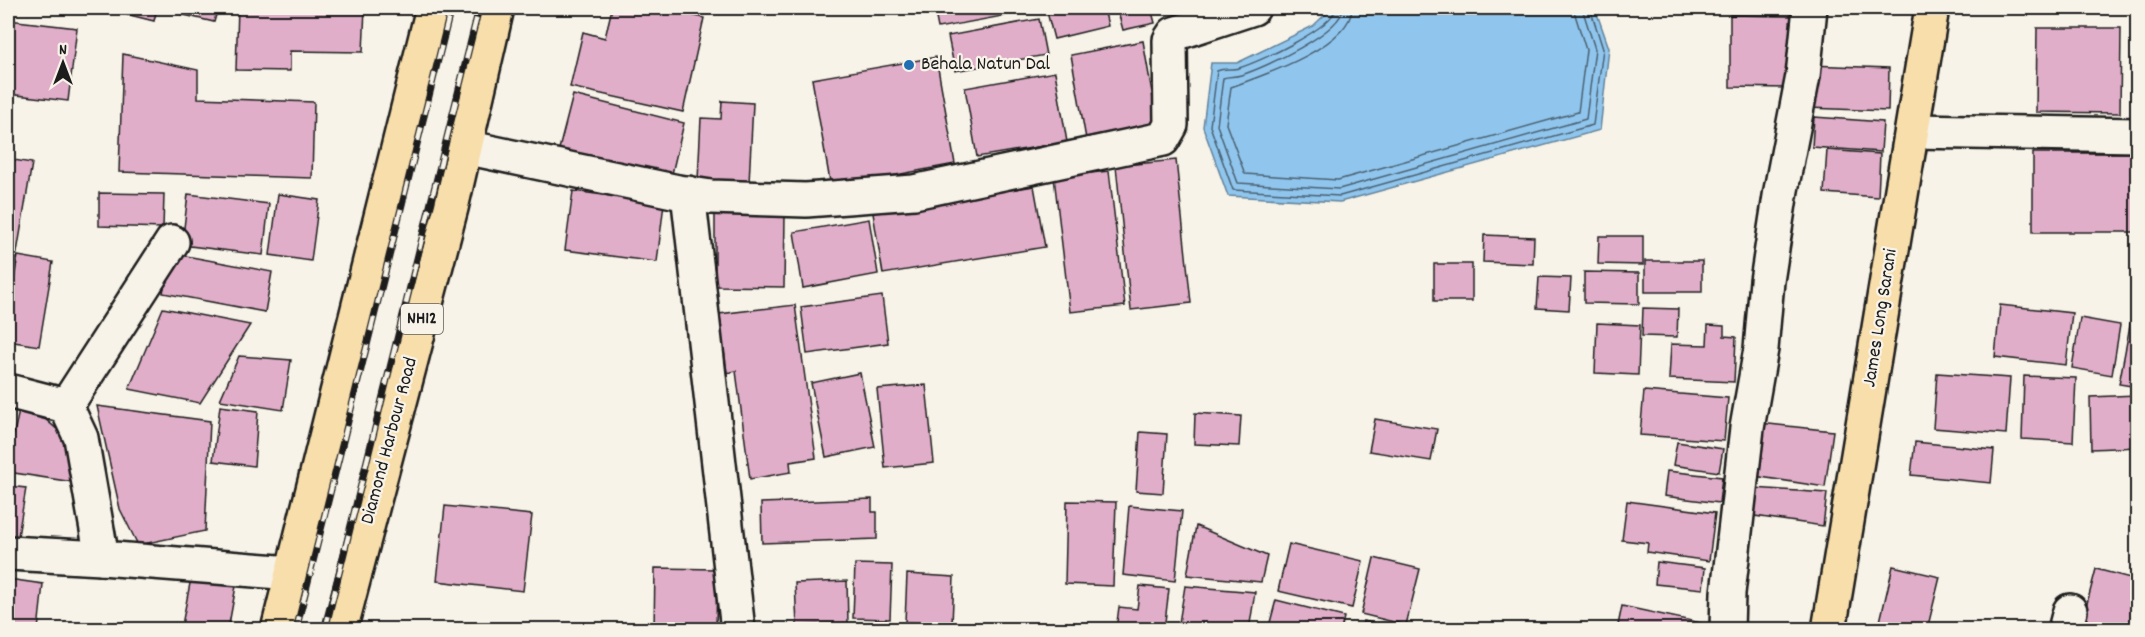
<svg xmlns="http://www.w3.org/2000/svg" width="2145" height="637" font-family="Dekko,sans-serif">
<rect width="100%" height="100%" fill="#f7f3e8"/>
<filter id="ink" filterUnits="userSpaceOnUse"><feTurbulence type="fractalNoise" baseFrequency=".0167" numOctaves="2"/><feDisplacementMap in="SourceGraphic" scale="12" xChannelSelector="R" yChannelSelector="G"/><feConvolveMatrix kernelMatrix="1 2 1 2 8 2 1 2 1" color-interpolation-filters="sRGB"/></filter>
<g filter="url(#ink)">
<path fill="#90c6ee" stroke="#62829a" stroke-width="1.5" d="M1332,8H1595L1609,48L1600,130L1340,202L1228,196L1203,127L1211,63H1237L1313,26Z"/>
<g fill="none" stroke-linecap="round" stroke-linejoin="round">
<g stroke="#4a6070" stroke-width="1.5">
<path d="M1336,8C1333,28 1259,62 1239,68C1232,70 1224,68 1217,71L1210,126L1233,190L1340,196L1593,125L1603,49L1590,8"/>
<path d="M1343,8C1342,32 1264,68 1241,75C1235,77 1229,76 1223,78L1217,125L1238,183L1339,189L1586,119L1595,49L1582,8"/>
<path d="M1352,8C1351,46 1262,76 1231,87L1226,124L1245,174L1338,180L1578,112L1586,50L1573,8"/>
</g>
</g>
<g fill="#e1aeca" stroke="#1c1c1c" stroke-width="1.5">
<path d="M102,8H157L154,21Z"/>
<path d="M168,8H218L214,22L167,11Z"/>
<path d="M238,8H365L363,52L290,51V71L236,70Z"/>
<path d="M612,8H671L670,10L704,18L683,112L570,87L583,32L605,38Z"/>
<path d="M934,8H1023L1024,12L938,28Z"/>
<path d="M1046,8H1104L1108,26L1054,39Z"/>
<path d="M1117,8H1151L1155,23L1123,30Z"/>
<path d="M1730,15L1791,16L1790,88L1730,87Z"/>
<path d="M1039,19L1046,55L955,71L948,36Z"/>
<path d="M8,20L77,28L68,101L8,94Z"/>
<path d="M2037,28H2121L2120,113L2036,112Z"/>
<path d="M1143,41L1158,127L1086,139L1071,55Z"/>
<path d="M123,54L198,70V98L314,102L312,178L119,172Z"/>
<path d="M936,57L955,164L831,187L812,79Z"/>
<path d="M1809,65L1889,68L1888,111L1808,108Z"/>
<path d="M1055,72L1067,142L977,157L965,88Z"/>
<path d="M573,95L684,123L670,182L558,153Z"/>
<path d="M722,101L753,103L749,183L698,180L701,118L721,119Z"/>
<path d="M1814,117L1883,122L1881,152L1812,147Z"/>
<path d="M1827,150L1880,154L1878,197L1824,193Z"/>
<rect x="2033" y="153" width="105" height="79"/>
<path d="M8,159L32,163L8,306Z"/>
<path d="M1176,160L1191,303L1131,310L1116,166Z"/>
<path d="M1109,171L1125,306L1070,312L1054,177Z"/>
<path d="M1034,186L1045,247L883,274L873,213Z"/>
<path d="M573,191L664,203L657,262L565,250Z"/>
<path d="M99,193L164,194L163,228L99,226Z"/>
<path d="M188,194L269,204L263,255L182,245Z"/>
<path d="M278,194L319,200L311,261L270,255Z"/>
<path d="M715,215H785L784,287L715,286Z"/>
<path d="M869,219L878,274L803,288L794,232Z"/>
<path d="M1484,235L1534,237L1533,264L1483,262Z"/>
<path d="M1599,236H1643V265L1598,264Z"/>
<path d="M170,253L272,272L265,312L163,293Z"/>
<path d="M18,256L53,262L39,346L8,341V316Z"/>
<rect x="1645" y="261" width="57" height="31"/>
<rect x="1434" y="264" width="38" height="37"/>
<path d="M1584,272L1639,273V304L1584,303Z"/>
<path d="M1539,277L1571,278L1569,310L1537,308Z"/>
<path d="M882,296L888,343L807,354L801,307Z"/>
<path d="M795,305L816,458L790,462L791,472L750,479L736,371L727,373L719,314Z"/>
<path d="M2000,305L2072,313L2066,365L1995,357Z"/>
<path d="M163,308L250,325L200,403L129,389Z"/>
<path d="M1643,308L1678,309L1677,337L1642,336Z"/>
<path d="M2080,318L2120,325L2112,375L2072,368Z"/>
<path d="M2131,320L2138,321V387L2119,384Z"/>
<path d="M1597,323L1640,325L1638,375L1595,373Z"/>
<path d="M1708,325L1724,326V336L1736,337L1734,382L1669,379L1671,344L1707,345Z"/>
<path d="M239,356L291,360L283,410L220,400Z"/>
<path d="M860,373L875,447L826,457L811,383Z"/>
<path d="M1937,373L2010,378L2006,434L1933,428Z"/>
<path d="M2024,376L2076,378L2073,442L2022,439Z"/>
<path d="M926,385L934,463L885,468L877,389Z"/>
<path d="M1644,391L1728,398L1724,441L1640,435Z"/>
<path d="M2137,395L2138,447L2091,449L2090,397Z"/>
<path d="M97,406L210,421L205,531L138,545L120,509Z"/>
<path d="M220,406L258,411L254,466L213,461Z"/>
<path d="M19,411L45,419L67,438L73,482L8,472V459Z"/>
<path d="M1195,413L1241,416L1239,446L1194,444Z"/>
<path d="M1375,419L1437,429L1431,461L1369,451Z"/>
<path d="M1760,423L1833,431L1825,487L1754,476Z"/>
<path d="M1140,432L1167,434L1163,493L1136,491Z"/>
<path d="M1677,442L1723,449L1719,472L1673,465Z"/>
<path d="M1915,442L1994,450L1991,483L1911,475Z"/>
<path d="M1667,471L1722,477L1719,503L1664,496Z"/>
<path d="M8,486L26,488L16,548L8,547Z"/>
<path d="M1753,488L1827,493L1823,526L1748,515Z"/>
<path d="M872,499V512H877V539L762,543L761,503Z"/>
<path d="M1067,501L1116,502L1113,586L1065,584Z"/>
<path d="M1627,501L1715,513L1709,561L1647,552L1648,543L1622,540Z"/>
<path d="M445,506L532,515L523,591L437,581Z"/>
<path d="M1129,506L1182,511L1175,581L1123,575Z"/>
<path d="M1196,526L1267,556L1261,582L1187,575Z"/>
<path d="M1289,544L1363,561L1352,608L1278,591Z"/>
<path d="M1374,558L1420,569L1406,625L1361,614Z"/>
<path d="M1657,562L1705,568L1703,589L1655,584Z"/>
<path d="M855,564L892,565L890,619L853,618Z"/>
<path d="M1893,566L1940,577L1927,630H1878Z"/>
<path d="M655,568L717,569L716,630H654Z"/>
<path d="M2096,569L2138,580V630H2080Z"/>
<path d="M907,574L954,577L952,624L905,622Z"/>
<path d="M191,578L236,586L228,630H181Z"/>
<path d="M8,579L43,584L38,630H8Z"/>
<path d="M847,581L848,623L797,626L795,583Z"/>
<path d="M1140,586L1169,589L1164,630H1116L1119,607L1137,609Z"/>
<path d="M1185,586L1255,592L1249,630H1225L1179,623Z"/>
<path d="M1276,600L1344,617L1341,630H1268Z"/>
<path d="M1622,606L1701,623L1699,630H1617Z"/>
<path d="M1363,621L1403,630H1361Z"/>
</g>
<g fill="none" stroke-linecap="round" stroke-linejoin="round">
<defs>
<g id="minor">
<path d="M1912,131L2138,135"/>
<path d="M465,147L678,192L711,197L806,200L914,192L1163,139L1171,125L1170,40L1174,34L1253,8"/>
<path d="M688,193L738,630"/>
<path d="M8,391L66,406L81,438L102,558L292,573"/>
<path d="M66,406L172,242"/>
<path d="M8,553L102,558"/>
<path d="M1727,630L1728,593L1747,428L1761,349L1767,281L1781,190L1803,76L1810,8"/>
<path d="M2065,630L2070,611"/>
</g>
<path id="major" d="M1829,630L1932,8"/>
<g id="highway">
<path d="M278,630L433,8"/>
<path d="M340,630L451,208L497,8"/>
</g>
</defs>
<use href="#minor" stroke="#1c1c1c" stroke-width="38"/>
<use href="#major" stroke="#1c1c1c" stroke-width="38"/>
<use href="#highway" stroke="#1c1c1c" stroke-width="38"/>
<use href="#minor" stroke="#f7f3e8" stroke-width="33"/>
<use href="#major" stroke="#f8deab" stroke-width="33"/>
<use href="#highway" stroke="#f8deab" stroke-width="33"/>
<defs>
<g id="rail">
<path d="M296,630L451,8"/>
<path d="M325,630L479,8"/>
</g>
</defs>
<use href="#rail" stroke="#1c1c1c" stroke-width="7"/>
<use href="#rail" stroke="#f7f3e8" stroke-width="4.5" stroke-dasharray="14" stroke-linecap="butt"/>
</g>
</g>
<circle fill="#1f6fb2" stroke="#f7f3e8" stroke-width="2" cx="909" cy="65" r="6"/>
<g text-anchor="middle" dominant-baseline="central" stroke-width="4.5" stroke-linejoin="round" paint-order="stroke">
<rect fill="#f7f3e8" stroke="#5e5c59" stroke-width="1.5" x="401" y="304" width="42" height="30" rx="4.5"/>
<g font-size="18" font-weight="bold" fill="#1c1c1c">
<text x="422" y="319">NH12</text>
</g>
<g font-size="20" fill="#1c1c1c" stroke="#f7f3e8" text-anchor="start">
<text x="921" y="65">Behala Natun Dal</text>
</g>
<g font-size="20" fill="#1c1c1c" stroke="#f7f3e8">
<text transform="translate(1881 318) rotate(-81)">James Long Sarani</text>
<text transform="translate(390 441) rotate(-75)">Diamond Harbour Road</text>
</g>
</g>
<rect width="2145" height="637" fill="none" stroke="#f7f3e8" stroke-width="30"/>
<rect x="15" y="15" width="2115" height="607" fill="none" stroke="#1c1c1c" stroke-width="2" filter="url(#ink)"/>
<g transform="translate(63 63)" stroke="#f7f3e8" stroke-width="4.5" paint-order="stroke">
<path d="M0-4.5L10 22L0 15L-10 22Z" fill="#1c1c1c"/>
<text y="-9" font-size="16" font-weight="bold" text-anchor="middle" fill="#1c1c1c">N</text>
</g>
</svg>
